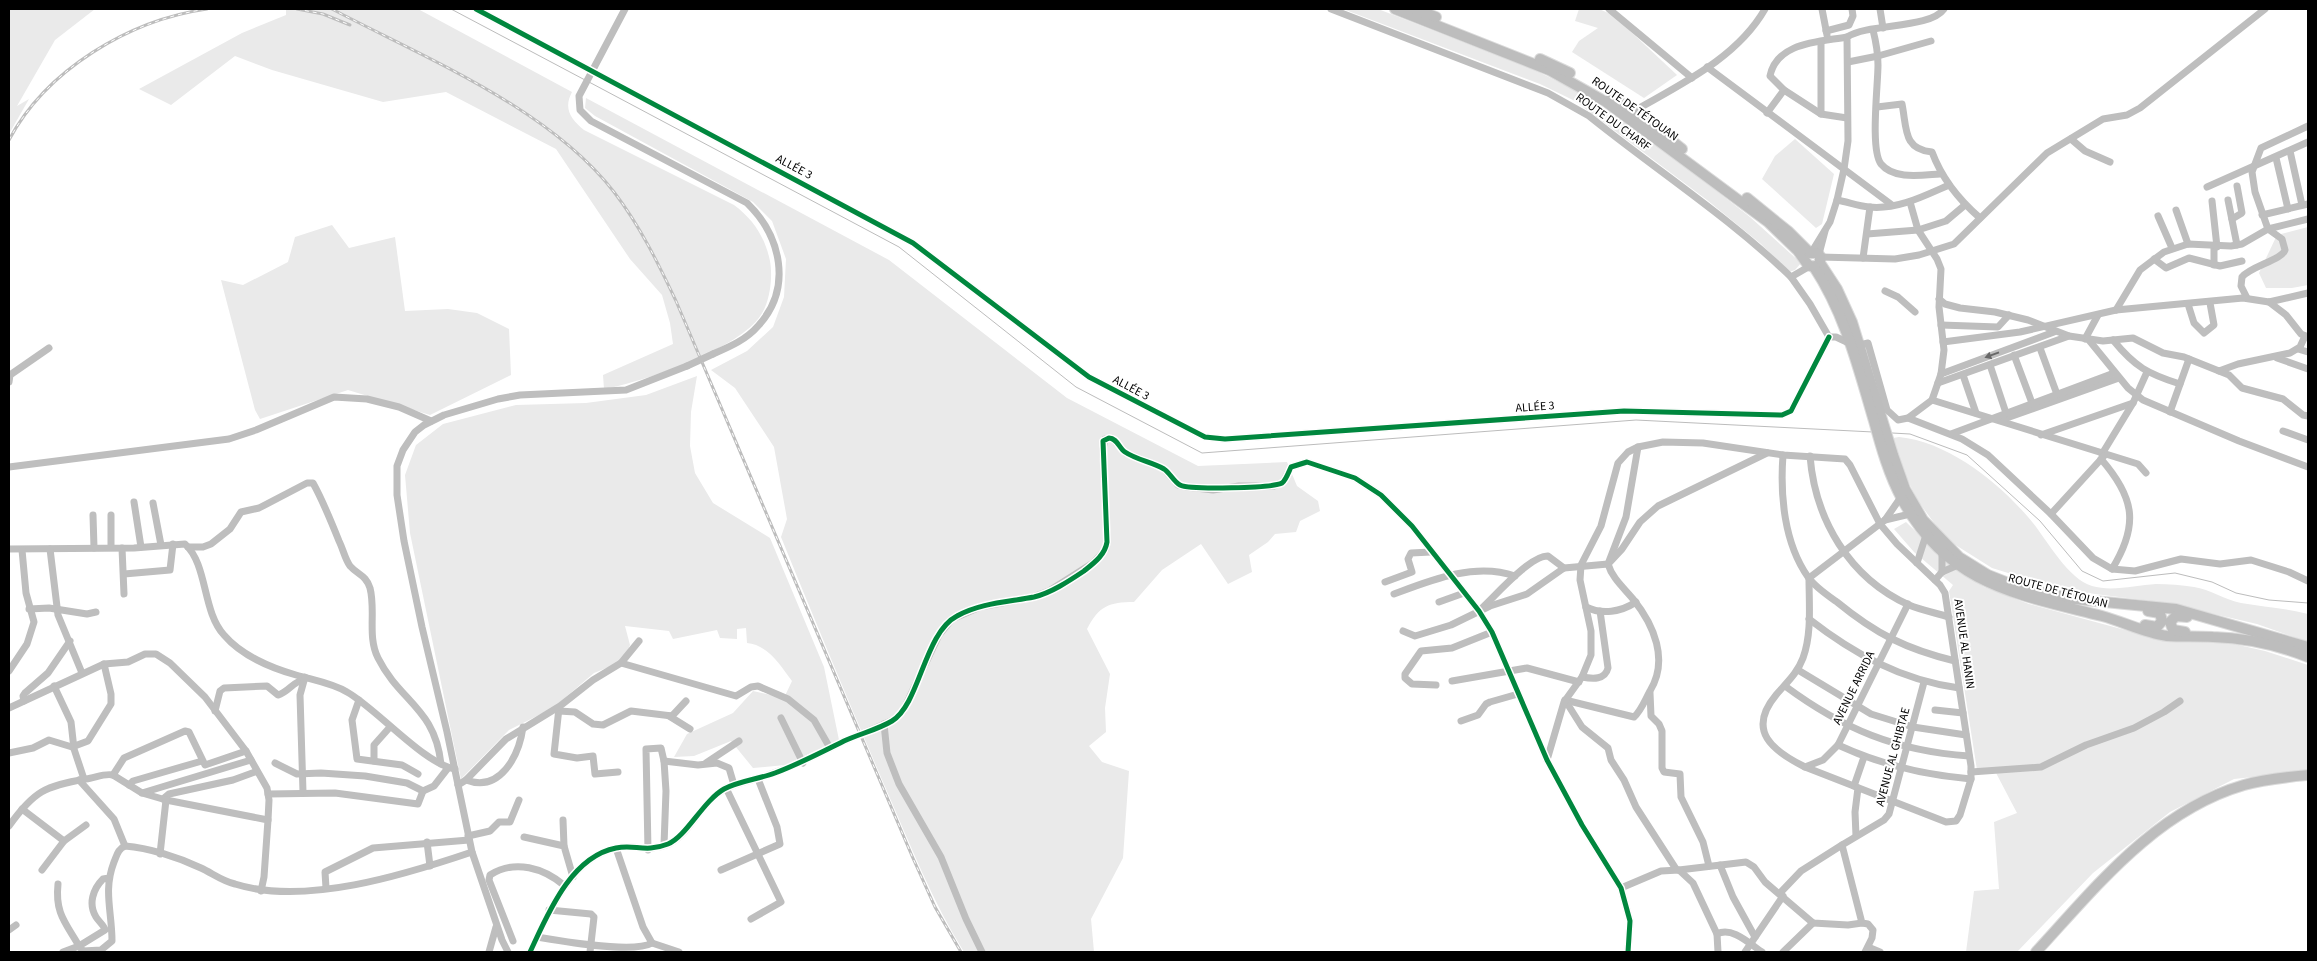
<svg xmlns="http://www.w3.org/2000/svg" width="2317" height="961" font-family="'Source Sans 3',sans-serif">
<rect width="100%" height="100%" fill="#fff"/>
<g fill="#eaeaea">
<path d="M9,9H95L55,40L17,106L29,99L9,134Z"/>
<path d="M286,9H418L572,92C563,109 571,119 584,130L734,205C753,219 765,237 770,261C773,278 770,305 758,319C734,350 644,382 604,389L603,375L673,344L670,323L662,295L630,259L556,149L446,92L383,102L272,70L235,56L171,105L139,89L242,33L286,15Z"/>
<path d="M1343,9H1378L1535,70L1590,98L1687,168L1750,217L1801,263L1795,270L1789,272L1761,244L1707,200L1575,101L1540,84Z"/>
<path d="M1579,9H1599L1613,15L1677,75L1644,98L1572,52L1579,41L1598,28L1575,21Z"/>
<path d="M586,98L889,260L1067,398L1198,466L1287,462L1297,486L1318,501L1320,511L1300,521L1296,532L1275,534L1268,542L1249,555L1252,572L1228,584L1201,544L1162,570L1134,602C1109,602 1099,606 1087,629L1110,674L1105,708L1106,732L1089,746L1102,762L1129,771L1123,858L1091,919L1094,952H964C932,901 910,844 886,789C850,705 815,621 781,537L787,519L774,447L735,388L711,370L747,351L773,327L784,297L786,259L772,221L753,202L595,116L585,108Z"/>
<path d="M1795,139L1834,174L1822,224L1816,228L1762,179L1775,156Z"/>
<path d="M332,225L349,248L395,237L405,311L448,309L477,313L509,329L511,375L430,415L348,390L260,419L255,410L221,280L243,285L288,262L295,237Z"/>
<path d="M2308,227V285L2292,288H2266L2259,273L2277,235Z"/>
<path d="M697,376L691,412L690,446L695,473L713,503L770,538L824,667L839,740L785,765L753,768L731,741L694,756L674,757L687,734L733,713L753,691L784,698L792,681C780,665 768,645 747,643L746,628L737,629V639L720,638L717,630L673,639L669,631L625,626L630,645L626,655L614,665L594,673L553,708L509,730L461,779L410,533L405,475L416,445L443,424L516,405L586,403L646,395Z"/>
<path d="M1899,437C1948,442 1997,481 2028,517C2046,537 2066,578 2092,586C2112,592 2136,585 2156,584C2168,584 2182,585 2194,587C2210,589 2225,600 2241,603C2263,607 2286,608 2308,614V642L2257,624L2167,603L2063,590L1992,568L1946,539L1918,501L1899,463L1893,438Z"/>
<path d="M1906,522L1945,560L1984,587L2029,604L2158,639L2221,641L2265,651L2308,665V771L2234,779L2170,812L2093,873L2017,952H1966L1974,891L1999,889L1994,822L2017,813L1995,771L1977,770L1949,591L1953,585L1914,552L1894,529Z"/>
</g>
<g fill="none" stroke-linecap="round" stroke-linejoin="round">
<g stroke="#bcbcbc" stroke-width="1">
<path d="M451,9L585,80"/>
<path d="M589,82L899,247L1076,387L1202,453L1636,420L1873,432"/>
<path d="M1892,433L1910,434L1967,455L2040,521L2082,571L2103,581L2175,573L2212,582L2236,593L2269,600L2308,603"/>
</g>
<defs>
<g id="highway">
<path d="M1395,9L1549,70L1606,102L1768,222L1798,251L1808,265L1814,267L1818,265"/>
<path d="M1415,9L1436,17"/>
<path d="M1540,59L1570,73"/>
<path d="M1611,97L1634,111L1682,149"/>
<path d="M1747,198L1789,232L1810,253"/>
<path d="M1810,253H1817L1820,256V263L1837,289L1852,322L1893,455L1905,489L1923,520L1959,557L1988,575L2021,588L2074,599L2176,609L2308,647"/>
<path d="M1814,267C1845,314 1858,367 1874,421C1881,447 1889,475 1902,499C1948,585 2016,594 2102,616C2124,622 2145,633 2167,636C2182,637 2198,636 2213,637C2245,638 2278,645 2308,657"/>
<path d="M2145,625L2157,627L2162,621L2160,613L2148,611"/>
<path d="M2185,632L2173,630L2170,622L2176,616L2187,617"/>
<path d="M2036,952C2096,887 2155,811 2244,785C2265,779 2287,777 2308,775"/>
</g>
</defs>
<use href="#highway" stroke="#dbdbdb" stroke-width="12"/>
<g stroke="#bebebe" stroke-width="7">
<path d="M476,9L913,243L1089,377L1205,437L1225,439L1624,411L1782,415L1791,411L1794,405L1829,337"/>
<path d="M625,9L579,96L580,110L591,121L747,203C781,236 793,288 758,326C746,340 729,347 713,354"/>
<path d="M1331,9L1548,93L1589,116C1656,170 1729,217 1791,277L1810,266"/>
<path d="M1609,9L1692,78"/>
<path d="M1822,9L1827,35"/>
<path d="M1880,9L1883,28"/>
<path d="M1873,30C1876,42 1878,53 1878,65C1878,85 1870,150 1881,164C1894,180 1922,175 1940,174"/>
<path d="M1826,31L1849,25L1853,16L1852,9"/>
<path d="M1847,37C1819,42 1777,42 1770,76L1784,90L1821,114L1847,118"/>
<path d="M1848,62L1878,56L1931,41"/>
<path d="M1707,67L1892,205"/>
<path d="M1877,107L1902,104C1907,129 1903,149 1932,152C1942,179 1958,199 1980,218"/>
<path d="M1634,111C1681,84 1737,58 1765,9"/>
<path d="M1767,113L1784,90"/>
<path d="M1821,114V42"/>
<path d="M2071,139L2085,151L2110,162"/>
<path d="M2290,151L2302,205"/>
<path d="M2276,158L2288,209"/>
<path d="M2207,187L2308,142"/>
<path d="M1837,200C1848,202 1858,206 1869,207C1897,210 1924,196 1949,185"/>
<path d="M2228,200L2237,245"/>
<path d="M2212,201L2217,247"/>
<path d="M2176,210L2188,244"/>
<path d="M2262,215L2308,204"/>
<path d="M2158,216L2172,248"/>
<path d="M2232,219L2242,213L2237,186"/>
<path d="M1867,234L1918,230L1946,221L1965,205"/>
<path d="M1811,253L1830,222L1837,200L1844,169L1848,141L1847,37C1869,23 1930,29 1944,9"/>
<path d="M1819,254L1825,231"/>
<path d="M1820,257L1895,259L1919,255L1954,244L2047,153L2103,119L2127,115L2140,108L2265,9"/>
<path d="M1863,258L1870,207"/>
<path d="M2154,259L2166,268L2189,258L2220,266L2242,261"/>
<path d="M2214,265V247"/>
<path d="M1791,277L1810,304L1829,337"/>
<path d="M1885,291L1898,297L1915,312"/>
<path d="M2247,298L2241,286L2242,277C2251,266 2282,260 2285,250L2282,239L2268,229L2255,192L2252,172L2261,148L2308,126"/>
<path d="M1939,299L1945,304L1960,308L1995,312L2028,320L2069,336L2103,341L2133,338L2163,353L2184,357L2219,371L2238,364L2290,353L2300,347L2305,336"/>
<path d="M2269,302L2286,315L2301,334L2308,337"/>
<path d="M2188,304L2194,323L2204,333L2214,325L2210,303"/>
<path d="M2116,310L2140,270L2164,252L2188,244L2231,246L2242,244L2268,229L2308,219"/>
<path d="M1941,325L1998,327L2009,315"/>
<path d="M1829,337H1836L1851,344"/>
<path d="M2085,339L2098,315"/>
<path d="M2088,339L2128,388L2143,400L2239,441L2308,467"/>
<path d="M2113,340C2135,367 2148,374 2180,384"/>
<path d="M1943,342L2020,332L2116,310L2243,298L2269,302L2308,293"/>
<path d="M1860,345L1868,343L1887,410L1898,420L1908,418L1932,400L1941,374L1944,350L1939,307L1941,269L1937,259L1918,230L1910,202"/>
<path d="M2040,348L2058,397"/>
<path d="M2298,349L2308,352"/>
<path d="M2014,355L2032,403"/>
<path d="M2277,358L2308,369"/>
<path d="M1990,365L2006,413"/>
<path d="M2219,371L2229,375L2242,388L2283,399L2303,415L2308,416"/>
<path d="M1941,374L2054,332"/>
<path d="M1963,375L1976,413"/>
<path d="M9,382L10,375L49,348"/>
<path d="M1938,383L2069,336"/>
<path d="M1932,400L2138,464L2146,473"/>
<path d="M2170,412L2189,359"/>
<path d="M1908,418L1962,439L1988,455L2051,514L2093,558L2112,569L2135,571L2181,559L2220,564L2251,560L2289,572L2308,581"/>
<path d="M2001,420L2119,378"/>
<path d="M2283,431L2308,440"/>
<path d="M1951,434L2114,373"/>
<path d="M2041,435L2133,403"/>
<path d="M2102,454L2133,403L2147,372"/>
<path d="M1783,455C1780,495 1784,543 1808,577C1815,587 1827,595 1837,602C1876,634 1906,649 1955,661"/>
<path d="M1810,456C1815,519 1849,578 1909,605C1921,610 1936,613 1949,617"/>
<path d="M2101,459C2135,498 2139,525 2112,569"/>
<path d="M9,467L229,439L256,430L334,397L367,399L399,407L431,421"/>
<path d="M134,502L141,547"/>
<path d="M153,503L161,545"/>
<path d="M2051,514L2104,456"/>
<path d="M93,515L94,548"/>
<path d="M111,515V547"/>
<path d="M1885,520L1910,514"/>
<path d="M188,547H203L211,544L230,529L241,512L259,508L307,483H313C323,501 331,521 339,541C343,549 345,559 350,566C358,575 366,575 370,588C376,611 367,636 378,658C400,702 435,708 441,764"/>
<path d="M122,548L124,594"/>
<path d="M9,549L134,548L185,544C208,565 202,611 224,635C241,655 271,668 296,675C313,680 332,683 347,692C376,708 424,764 455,769"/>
<path d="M50,549L58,615L82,673"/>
<path d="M1917,563L1926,535"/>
<path d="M1942,572V552"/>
<path d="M124,574L170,570L173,544"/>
<path d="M1809,578L1885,520L1901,497"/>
<path d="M1935,580L1942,572L1958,565"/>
<path d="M1385,582L1412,572L1408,559L1411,553L1431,552"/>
<path d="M1394,594C1431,580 1475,562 1515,576"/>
<path d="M1439,602L1464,593"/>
<path d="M1483,607C1496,595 1531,555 1548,556L1564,568"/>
<path d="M1586,607C1602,615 1621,612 1636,602"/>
<path d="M29,609L49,608L87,614L96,612"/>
<path d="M1809,619C1854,654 1901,680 1959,688"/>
<path d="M1403,631L1415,636L1451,625L1490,606L1527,594L1564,568L1608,564L1622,549L1640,522L1658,506L1767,453"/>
<path d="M621,663L736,696L751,687L758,686L788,699L814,720L830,748"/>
<path d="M1798,670L1871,714L1913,727L1966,735"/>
<path d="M9,671L27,644L34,622L26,593L22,550"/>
<path d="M1582,677C1593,679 1605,680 1608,668L1600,611"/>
<path d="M1452,681L1527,668L1579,682"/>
<path d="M1436,685L1412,684L1405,678V674L1421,651L1452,648L1492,632"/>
<path d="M54,686L71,722L74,749L84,779"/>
<path d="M1785,686C1843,729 1896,751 1969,756"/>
<path d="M1650,693L1651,716L1659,724L1662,731V768L1664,772L1680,774L1681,797L1703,842L1709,866"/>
<path d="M359,700L352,720L357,759L402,765L418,774"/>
<path d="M1565,700L1634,717C1641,711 1645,700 1650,691C1669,660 1654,625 1633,599C1624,588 1612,578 1608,564L1626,517L1638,447"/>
<path d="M1565,700L1582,727L1608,748L1611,760L1624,780L1636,807L1676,869"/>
<path d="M24,701L23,696L25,693L48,673L70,641"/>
<path d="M9,708L104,664L128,662L145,654H156L170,663L205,697L246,751L267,788L269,800L268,820"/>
<path d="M559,708L554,754L577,758L593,756L595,774L618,772"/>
<path d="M1935,710L1963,713"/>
<path d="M215,711L220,691L224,688L267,686L278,695C289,692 293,681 304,680"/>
<path d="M559,711L575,712L593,724L603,725L631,711L672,716L686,701"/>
<path d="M669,716L690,729"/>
<path d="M781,718L803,763"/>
<path d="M1461,721L1478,715L1486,704L1490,702L1518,694"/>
<path d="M884,724L887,753L899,784L941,857L966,919L982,952"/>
<path d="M878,727L893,720L903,711L939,635L952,619L980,607L1033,597L1049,591L1093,563L1105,550L1107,542L1103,449L1105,439L1112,438L1126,453L1164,469L1178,485L1187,487L1213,490L1239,486H1274L1283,482L1291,467L1307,462L1355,478L1381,495L1412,526L1479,611L1492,632L1547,760L1582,825L1621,888L1630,921L1628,952"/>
<path d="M1838,745C1881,765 1924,775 1971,779"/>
<path d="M9,753L33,748L49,740L72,747L88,741L111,704V694L104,664"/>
<path d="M1547,760L1564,702L1582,677L1591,655V631L1580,580L1581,565L1601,526L1618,463L1628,452L1638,447L1663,442L1703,443L1783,455L1845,459L1850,465L1880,524L1897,544L1940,585L1945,593L1971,766V779L1960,815L1956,821L1946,822L1805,767C1773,751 1746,731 1776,695C1786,683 1797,674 1803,658C1812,634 1809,604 1809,578"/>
<path d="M374,761V745L390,727"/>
<path d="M275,763L297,774L321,773L365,776L407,783L423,791L434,786L448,768"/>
<path d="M706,763L739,741"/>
<path d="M1805,767L1823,760L1838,745L1908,604"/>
<path d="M1971,772L2041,767L2086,745L2134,728L2164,712L2180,701"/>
<path d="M113,775L124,758L185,731L189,732L205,765L246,751"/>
<path d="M79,780L114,819L125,846"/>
<path d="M466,780C500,793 519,756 523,727"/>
<path d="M129,785L133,781L202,761"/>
<path d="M458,785L466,780L506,739L560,706L593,680L621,663L639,641"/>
<path d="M1854,786L1864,757"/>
<path d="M726,788L781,902L751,919"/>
<path d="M303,792L300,695L305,677"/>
<path d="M142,793L251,760"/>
<path d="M268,794L335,793L418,804L423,791"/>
<path d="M163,799L169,794L233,780L255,772"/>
<path d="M22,809L64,841"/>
<path d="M563,820L564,846"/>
<path d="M9,826C34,791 45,786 86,779C95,778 104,773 113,775L142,793L166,800L268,820L264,877L261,891"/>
<path d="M468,836L490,831L499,822H510L519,800"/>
<path d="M1856,836L1855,812L1858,788"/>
<path d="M524,837L564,846L573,877"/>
<path d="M427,842L430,866"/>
<path d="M664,845L666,791L664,761L698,765L717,763L729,768L734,785"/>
<path d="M648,850L646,749L661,748L664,761"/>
<path d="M160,854L166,800"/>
<path d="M1720,865L1733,897L1755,937"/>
<path d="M42,870L64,841L86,825"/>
<path d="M721,870L780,844L777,827L758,779"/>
<path d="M1679,870L1746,862L1754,867L1765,882L1813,923L1848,925L1862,923"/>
<path d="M109,878L103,879C93,889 88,904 96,917C99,922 104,925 105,930L79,946L83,951L101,950L112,941C112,911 103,891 114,862C117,855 118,849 125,846C149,848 178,857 201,868C212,873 222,881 235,884C305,906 404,875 472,852"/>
<path d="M58,884C55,913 65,922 79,946L63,952"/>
<path d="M326,888L325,872L373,848L469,840"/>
<path d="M1621,888L1661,871L1679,870L1693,883L1717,934C1732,926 1750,944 1762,952"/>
<path d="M1780,893L1801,871L1842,845"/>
<path d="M549,910L591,914L594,917L590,952"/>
<path d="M9,930L16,925"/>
<path d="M1717,934L1718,952"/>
<path d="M537,937C561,941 633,954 652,943L643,927L616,848"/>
<path d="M513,941L489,880L490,875C515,859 544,868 565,886"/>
<path d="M652,943L679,952"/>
<path d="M1868,947L1880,952"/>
<path d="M489,952L496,927"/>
<path d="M508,952L502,940L472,852L447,732L422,627L404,541L397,495V466L403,450L415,432L424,425L444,415L498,399L520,395L626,390L687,366"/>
<path d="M530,952C547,916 571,856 617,848C636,844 647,853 669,844C688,836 702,801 725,789C738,782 755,780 768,775C795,766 819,754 844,741"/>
<path d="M1745,952L1783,896"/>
<path d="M1783,952L1813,923"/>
<path d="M1865,952L1872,938L1873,930L1868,924L1862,923L1842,845L1884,820L1889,814L1924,682"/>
</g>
<use href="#highway" stroke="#bdbdbd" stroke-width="10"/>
<defs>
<g id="rail">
<path d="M297,9L323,14L350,25"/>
<path d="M332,9C425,58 549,108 614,192C640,226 658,263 676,301L912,856L935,907L961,952"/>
<path d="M9,140C46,70 129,20 207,9"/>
</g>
</defs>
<use href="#rail" stroke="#bdbdbd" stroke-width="3"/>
<use href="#rail" stroke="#fff" stroke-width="1" stroke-dasharray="4" stroke-linecap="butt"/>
<g stroke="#bebebe" stroke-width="7">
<path d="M687,366L713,354"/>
<path d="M844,741L878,727"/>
</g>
<defs>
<g id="cycleway">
<path d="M476,9L913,243L1089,377L1205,437L1225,439L1624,411L1782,415L1791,411L1794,405L1829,337"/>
<path d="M530,952C547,916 570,857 616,848C635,844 645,853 668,844C686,837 703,801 724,789C739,781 759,779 775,773C799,764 820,753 844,741C859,734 877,730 892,721C920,704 924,633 957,616C980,603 1008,602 1034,597C1051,593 1069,581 1084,571C1094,563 1105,555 1107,542L1103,441L1109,438C1117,438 1119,448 1125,452C1137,460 1152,462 1164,469C1170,473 1174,482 1180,485C1190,490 1273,488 1282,483C1286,480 1289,471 1291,467L1307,462L1355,478L1381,495L1412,526L1479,611L1492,632L1547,760L1582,825L1621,888L1630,921L1628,952"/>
</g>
</defs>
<use href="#cycleway" stroke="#fff" stroke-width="8"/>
<use href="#cycleway" stroke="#00873e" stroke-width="5"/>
</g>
<defs><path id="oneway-solid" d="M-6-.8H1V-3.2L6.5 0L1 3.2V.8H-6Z" transform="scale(1.25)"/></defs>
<use fill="#686868" href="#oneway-solid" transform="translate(1992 355) rotate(160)"/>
<g text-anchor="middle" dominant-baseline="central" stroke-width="4" stroke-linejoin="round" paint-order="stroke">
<g font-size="12" fill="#000" stroke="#fff">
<text transform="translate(1635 109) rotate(35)">ROUTE DE TÉTOUAN</text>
<text transform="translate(1613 122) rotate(36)">ROUTE DU CHARF</text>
<text transform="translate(794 167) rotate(28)">ALLÉE 3</text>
<text transform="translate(1131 388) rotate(28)">ALLÉE 3</text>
<text transform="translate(1535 407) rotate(-4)">ALLÉE 3</text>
<text transform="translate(2058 591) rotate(15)">ROUTE DE TÉTOUAN</text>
<text transform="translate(1964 644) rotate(82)">AVENUE AL HANIN</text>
<text transform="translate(1854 688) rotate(-64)">AVENUE ARRIDA</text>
<text transform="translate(1893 757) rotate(-75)">AVENUE AL GHIBTAE</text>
</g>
</g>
<rect width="2317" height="961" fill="none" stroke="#000000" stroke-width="20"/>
</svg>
